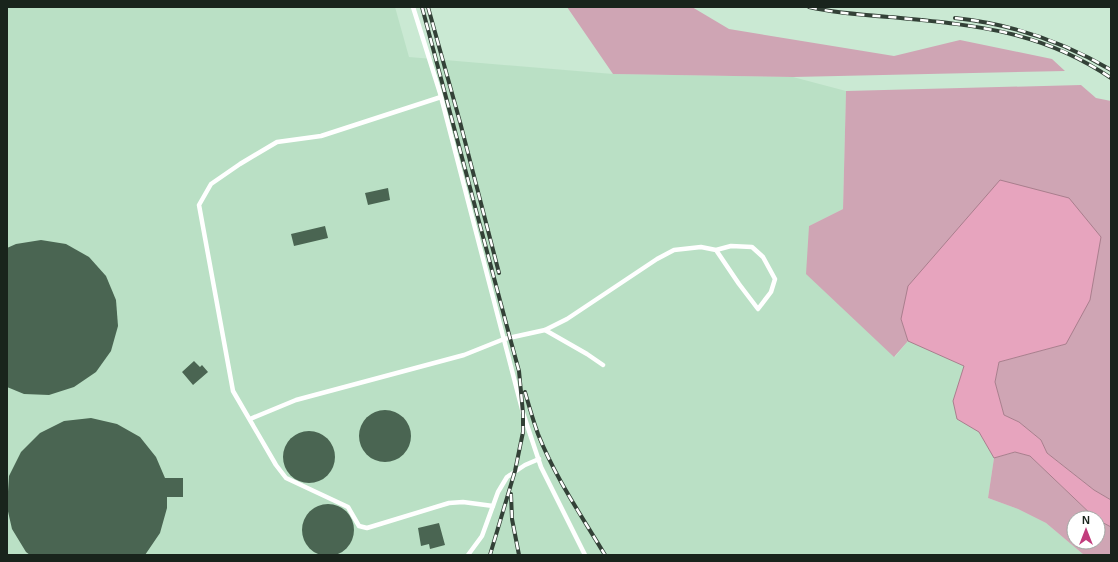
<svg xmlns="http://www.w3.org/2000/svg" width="1118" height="562" font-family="Helvetica,sans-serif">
<rect width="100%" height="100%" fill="#cae9d3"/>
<path fill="#bae0c5" d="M7,7H395L409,57L613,74L793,77L846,91L843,209L809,226L895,357L908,341L964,366L953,401L957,419L979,432L994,458L988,498L1018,509L1046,523L1084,555H7Z"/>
<g fill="#cfa5b4">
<path d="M567,7H692L729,29L894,56L960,40L1052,59L1065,71L793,77L613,74Z"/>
<path d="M1081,85L1096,98L1111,101V500L1094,490L1047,453L1041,440L1019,422L1004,415L995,382L999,362L1066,344L901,319L908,341L894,357L806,274L809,226L843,209L846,91Z"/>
<path d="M1016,452L1030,456L1095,518H1074V542H1098V520L1111,527V555H1084L1046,523L1018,509L988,498L994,458Z"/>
</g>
<path fill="#e7a4be" stroke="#a97e8d" d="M1000,180L1069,198L1101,237L1090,300L1066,344L999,362L995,382L1004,415L1019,422L1041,440L1047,453L1094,490L1111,500V527L1098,520V518H1095L1030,456L1015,452L994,458L979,432L957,419L953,401L964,366L908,341L901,319L908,286Z"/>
<g fill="#4a6552">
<path d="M388,188L390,200L368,205L365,193Z"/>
<path d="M325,226L328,238L294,246L291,234Z"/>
<path d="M41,240L66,244L89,257L106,276L116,300L118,326L111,351L96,372L74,387L49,395L24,394L7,387V248L16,244Z"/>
<path d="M194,361L200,367L202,365L208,372L193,385L182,372Z"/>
<circle cx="385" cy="436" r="26"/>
<path d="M91,418L117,424L140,437L156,457L165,478H183V497H167V508L160,533L145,555H30L26,552L12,529L7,507L9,476L21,452L40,433L64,421Z"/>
<circle cx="309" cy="457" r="26"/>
<circle cx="328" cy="530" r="26"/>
<path d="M439,523L445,545L430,549L429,544L421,546L418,528Z"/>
</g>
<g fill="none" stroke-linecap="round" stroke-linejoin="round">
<g stroke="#fff" stroke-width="4.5">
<path d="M413,7L440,93L523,413L541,467L585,555"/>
<path d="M441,97L321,136L277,142L240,164L211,184L199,205L233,391L276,465L286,478L348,507L359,526L367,528L449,503L463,502L493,506"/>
<path d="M545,330L567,319L657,259L674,250L701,247L716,250L739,284L758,309L771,292L775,279L763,257L752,247L731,246L716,250"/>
<path d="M250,419L296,400L464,355L504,339L545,330L587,354L603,365"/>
<path d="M468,555L482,536L498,492L507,477L525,465L539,459"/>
</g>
<defs>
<g id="rail">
<path d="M422,7L510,338L519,371L523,413V432L515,471L490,555"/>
<path d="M428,7L460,122L499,273"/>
<path d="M809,7C835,13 863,15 890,17C973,25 1040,30 1111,78"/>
<path d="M955,18C1012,24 1062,41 1111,70"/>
<path d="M525,392C529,406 533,420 538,434C555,477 581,515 605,555"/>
<path d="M511,494L512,519L519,555"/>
</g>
</defs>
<use href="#rail" stroke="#334137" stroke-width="4"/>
<use href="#rail" stroke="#fff" stroke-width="2.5" stroke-dasharray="8" stroke-linecap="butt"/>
</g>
<rect width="1118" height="562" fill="none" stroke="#19241c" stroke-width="16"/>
<g transform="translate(1086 530)"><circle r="19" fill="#ffffff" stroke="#a3a7a4"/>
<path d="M0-3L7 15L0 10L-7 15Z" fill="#c23c7d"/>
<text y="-6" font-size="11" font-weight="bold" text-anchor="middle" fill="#19241c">N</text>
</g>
</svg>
